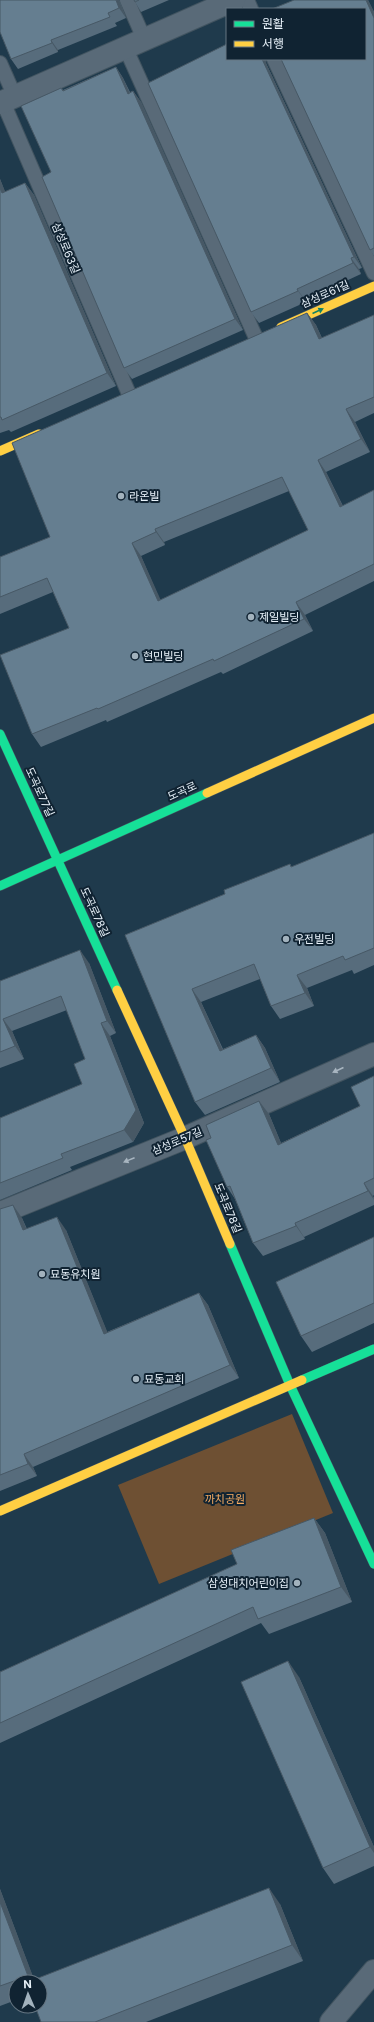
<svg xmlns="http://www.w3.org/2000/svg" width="374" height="2022" font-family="Inter,'Noto Sans KR',sans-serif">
<rect width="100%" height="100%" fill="#1f3a4c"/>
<path fill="#6e5033" d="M292,1414L333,1513L159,1584L118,1485Z"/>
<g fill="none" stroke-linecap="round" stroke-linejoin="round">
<defs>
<g id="lane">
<path d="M127,0L145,41"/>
<path d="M247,0L251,9"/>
<path d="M126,49L256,338"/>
<path d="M274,59L374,273"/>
<path d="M0,63L15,97"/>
<path d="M3,102L129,394"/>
</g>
<g id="street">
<path d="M0,103L234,0"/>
<path d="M0,1213L185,1138L374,1054"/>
<path d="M331,2022L374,1971"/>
</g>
<g id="fast">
<path d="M0,734L117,990"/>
<path d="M0,886L207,793"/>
<path d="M230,1244L290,1385L374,1564"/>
<path d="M302,1380L374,1349"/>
</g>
<g id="slow">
<path d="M281,327L374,286"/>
<path d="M0,451L39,434"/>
<path d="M207,793L374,718"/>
<path d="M117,990L185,1138L230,1244"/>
<path d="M0,1511L302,1380"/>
</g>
</defs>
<use href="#lane" stroke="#425460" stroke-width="16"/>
<use href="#street" stroke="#425460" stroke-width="24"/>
<use href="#fast" stroke="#425460" stroke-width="10"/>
<use href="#slow" stroke="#425460" stroke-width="10"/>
<use href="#lane" stroke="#596a78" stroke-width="14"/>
<use href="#street" stroke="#596a78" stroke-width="22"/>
<use href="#fast" stroke="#16e098" stroke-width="9"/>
<use href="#slow" stroke="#ffcf43" stroke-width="9"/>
</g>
<g fill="#576c7c" fill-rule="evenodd">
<path d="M0,0H119L126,18L115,23L117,26L58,50V52L18,69L11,59Z"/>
<path d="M134,0H169L141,12Z"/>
<path d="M294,0H368L374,12V256L370,250Z"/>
<path d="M266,63L362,268L359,269L361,274L305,300L306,302L259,323L251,312Z"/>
<path d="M116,67L123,78L130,92L133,91L141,102L243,330L132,379L124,368L51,172L61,88L63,90Z"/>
<path d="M0,179L5,192L25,183L34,195L116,386L11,432L9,430L0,433Z"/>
<path d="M307,313L316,325L322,338L374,315V413L355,422L370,452L326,472L343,506L374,490V581L305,615L313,631L223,674L221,672L107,722L106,720L41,747L32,734L69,628L53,592L0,614V557L50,537ZM289,491L308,530L160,600L141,556L165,545L164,542Z"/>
<path d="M374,833V965L354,974L352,970L307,988L314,1006L280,1019L271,1006L260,979L201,1002L223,1049L256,1035L265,1048L280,1082L205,1115L195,1102L125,935L225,894L290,864L292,867Z"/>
<path d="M89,963L116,1033L110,1036L144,1123L133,1142L70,1167L72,1170L0,1200V1118L82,1084L85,1059L67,1010L12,1031L24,1059L0,1068V981Z"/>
<path d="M374,1076V1195L373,1196L374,1198V1205L304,1237L305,1239L263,1256L253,1243L235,1199L227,1187L211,1138L259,1101L269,1114L281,1143L360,1106Z"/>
<path d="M0,1209L22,1218L27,1229L66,1230L107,1332L199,1293L208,1305L239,1378L33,1467L37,1476L0,1491Z"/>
<path d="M374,1237V1323L312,1352L301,1336Z"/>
<path d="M314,1518L325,1533L352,1602L269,1634L261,1623L0,1743V1672L237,1564Z"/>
<path d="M299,1677L374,1847V1866L334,1884L323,1868Z"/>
<path d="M0,1889L34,1980L280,1904L303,1961L146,2022H41L40,1982H16V2000L0,2006Z"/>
</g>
<g fill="#475865">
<path d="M116,0H119L126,18L119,8Z"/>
<path d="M366,0H368L374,12V18Z"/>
<path d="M51,40L58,50V52L52,43Z"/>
<path d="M262,59H267L266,63L362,268L354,257Z"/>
<path d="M116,67L123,78L135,105L128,94Z"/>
<path d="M133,91L141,102L243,330L235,319Z"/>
<path d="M0,179L11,206L2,193L0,188Z"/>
<path d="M25,183L34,195L116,386L107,373Z"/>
<path d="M351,258L359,269L361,274L353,263Z"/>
<path d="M297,289L305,300L306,302L298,291Z"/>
<path d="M307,313L316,325L328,352L319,339Z"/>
<path d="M346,409L355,422L370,452L361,439Z"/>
<path d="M318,460L326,472L349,519L340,507Z"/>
<path d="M155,529L164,542L165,545L156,532Z"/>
<path d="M132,543L141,556L167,614L158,601Z"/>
<path d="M296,602L305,615L313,631L304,619Z"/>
<path d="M80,950L89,963L116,1033L107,1021Z"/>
<path d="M297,975L307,988L314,1006L305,993Z"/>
<path d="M192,989L201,1002L229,1064L220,1051Z"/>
<path d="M3,1019L12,1031L24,1059L15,1046Z"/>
<path d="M101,1023L110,1036L144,1123L133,1142L124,1130Z"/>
<path d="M256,1035L265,1048L280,1082L271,1068Z"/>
<path d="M259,1101L269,1114L287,1158L278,1145Z"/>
<path d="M364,1183L373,1196L374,1200L368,1191Z"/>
<path d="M13,1205L22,1218L32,1243L23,1230Z"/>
<path d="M57,1217L66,1230L113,1346L104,1334Z"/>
<path d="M295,1223L304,1237L305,1239L296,1226Z"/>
<path d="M199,1293L208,1305L239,1378L230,1365Z"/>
<path d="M24,1454L33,1467L37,1476L28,1464Z"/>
<path d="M314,1518L325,1533L352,1602L341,1587Z"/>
<path d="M288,1661L299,1677L374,1847V1853L370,1847Z"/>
<path d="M269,1888L280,1904L303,1961L292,1945Z"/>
<path d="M0,1889L35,1982H32L28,1976L0,1902Z"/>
</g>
<g fill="#657e90" stroke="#475865" fill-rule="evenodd">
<path d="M0,0H116L119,8L108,13L110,17L51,40L52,43L11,59L0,32Z"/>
<path d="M134,0H139L135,2Z"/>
<path d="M294,0H366L374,18V248L370,250L281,59H365V9H272Z"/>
<path d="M227,44V59H262L354,257L351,258L353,263L297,289L298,291L251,312L148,83Z"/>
<path d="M116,67L128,94L133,91L235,319L124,368L42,177L51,172L21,106L61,88L63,91Z"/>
<path d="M25,183L107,373L2,420L1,417H0V188L2,193Z"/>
<path d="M307,313L319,339L374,315V397L346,409L361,439L318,460L340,507L374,490V564L296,602L304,619L214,661L213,659L98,709L97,708L32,734L0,655L69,628L47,578L0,597V557L50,537L12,443ZM282,477L308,530L158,601L132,543L156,532L155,529Z"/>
<path d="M374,833V948L345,960L343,956L297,975L305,993L271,1006L254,964L192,989L220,1051L256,1035L271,1068L195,1102L125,935L225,894L224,890L290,864L291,867Z"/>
<path d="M80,950L107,1021L101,1023L136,1110L124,1130L61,1154L63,1158L0,1183V1118L82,1084L74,1064L85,1059L61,996L3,1019L15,1046L0,1052V981Z"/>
<path d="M374,1076V1178L364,1183L368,1191L295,1223L296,1226L253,1243L230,1186L227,1187L206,1140L211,1138L206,1125L259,1101L278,1145L360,1106L351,1087Z"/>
<path d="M13,1205L23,1230L57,1217L104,1334L199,1293L230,1365L24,1454L28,1464L0,1475V1209Z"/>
<path d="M374,1237V1303L301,1336L276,1282Z"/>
<path d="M314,1518L341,1587L258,1619L253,1607L0,1723V1672L237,1564L231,1550Z"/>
<path d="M288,1661L370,1847L323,1868L241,1682Z"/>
<path d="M269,1888L292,1945L95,2022H41L35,2006H40V1982H28Z"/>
<path d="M0,1902L28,1976L0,1986Z"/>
</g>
<defs><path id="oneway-solid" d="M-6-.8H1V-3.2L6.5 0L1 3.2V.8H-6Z"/></defs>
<use fill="#138265" href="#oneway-solid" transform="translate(318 311) rotate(-24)"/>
<g fill="#a8b5c0">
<use href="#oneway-solid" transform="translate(338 1070) rotate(156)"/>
<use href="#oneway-solid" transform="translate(129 1160) rotate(158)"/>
</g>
<g fill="#a2b2bd" stroke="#102332" stroke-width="1.5">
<circle cx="121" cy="496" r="4"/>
<circle cx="251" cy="617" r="4"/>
<circle cx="135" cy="656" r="4"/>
<circle cx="286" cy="939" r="4"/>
<circle cx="42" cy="1274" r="4"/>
<circle cx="136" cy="1379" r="4"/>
<circle cx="297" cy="1583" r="4"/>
</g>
<g text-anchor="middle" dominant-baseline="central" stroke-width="4" stroke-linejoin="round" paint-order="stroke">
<g font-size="11" fill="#e8f2fa" stroke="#102332">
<text transform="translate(66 248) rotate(67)">삼성로63길</text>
<text transform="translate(325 294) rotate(-24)">삼성로61길</text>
<text transform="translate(182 791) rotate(-24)">도곡로</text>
<text transform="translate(40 792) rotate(65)">도곡로77길</text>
<text transform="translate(95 912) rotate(65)">도곡로78길</text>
<text transform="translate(177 1141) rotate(-23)">삼성로57길</text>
<text transform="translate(228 1208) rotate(67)">도곡로78길</text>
</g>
<g font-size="11" fill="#e8f2fa" stroke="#102332" text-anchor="start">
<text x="129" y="496">라온빌</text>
<text x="259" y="617">제일빌딩</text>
<text x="143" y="656">현민빌딩</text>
<text x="294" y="939">우전빌딩</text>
<text x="50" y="1274">묘동유치원</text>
<text x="144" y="1379">묘동교회</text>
<text x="289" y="1583" text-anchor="end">삼성대치어린이집</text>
</g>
<g font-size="11" fill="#f7ac62" stroke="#102332">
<text x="225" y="1499">까치공원</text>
</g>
</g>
<rect x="226" y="8" width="140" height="52" fill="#102332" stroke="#667682"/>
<rect x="234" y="21" width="20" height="6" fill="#16e098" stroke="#667682"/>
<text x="262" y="28" font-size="12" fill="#e8f2fa">원활</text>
<rect x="234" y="41" width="20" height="6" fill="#ffcf43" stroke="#667682"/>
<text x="262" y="48" font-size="12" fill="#e8f2fa">서행</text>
<g transform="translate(28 1994) rotate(358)"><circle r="19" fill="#102332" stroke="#667682"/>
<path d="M0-3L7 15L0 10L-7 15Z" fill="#a2b2bd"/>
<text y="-6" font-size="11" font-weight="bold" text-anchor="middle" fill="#e8f2fa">N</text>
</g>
</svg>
